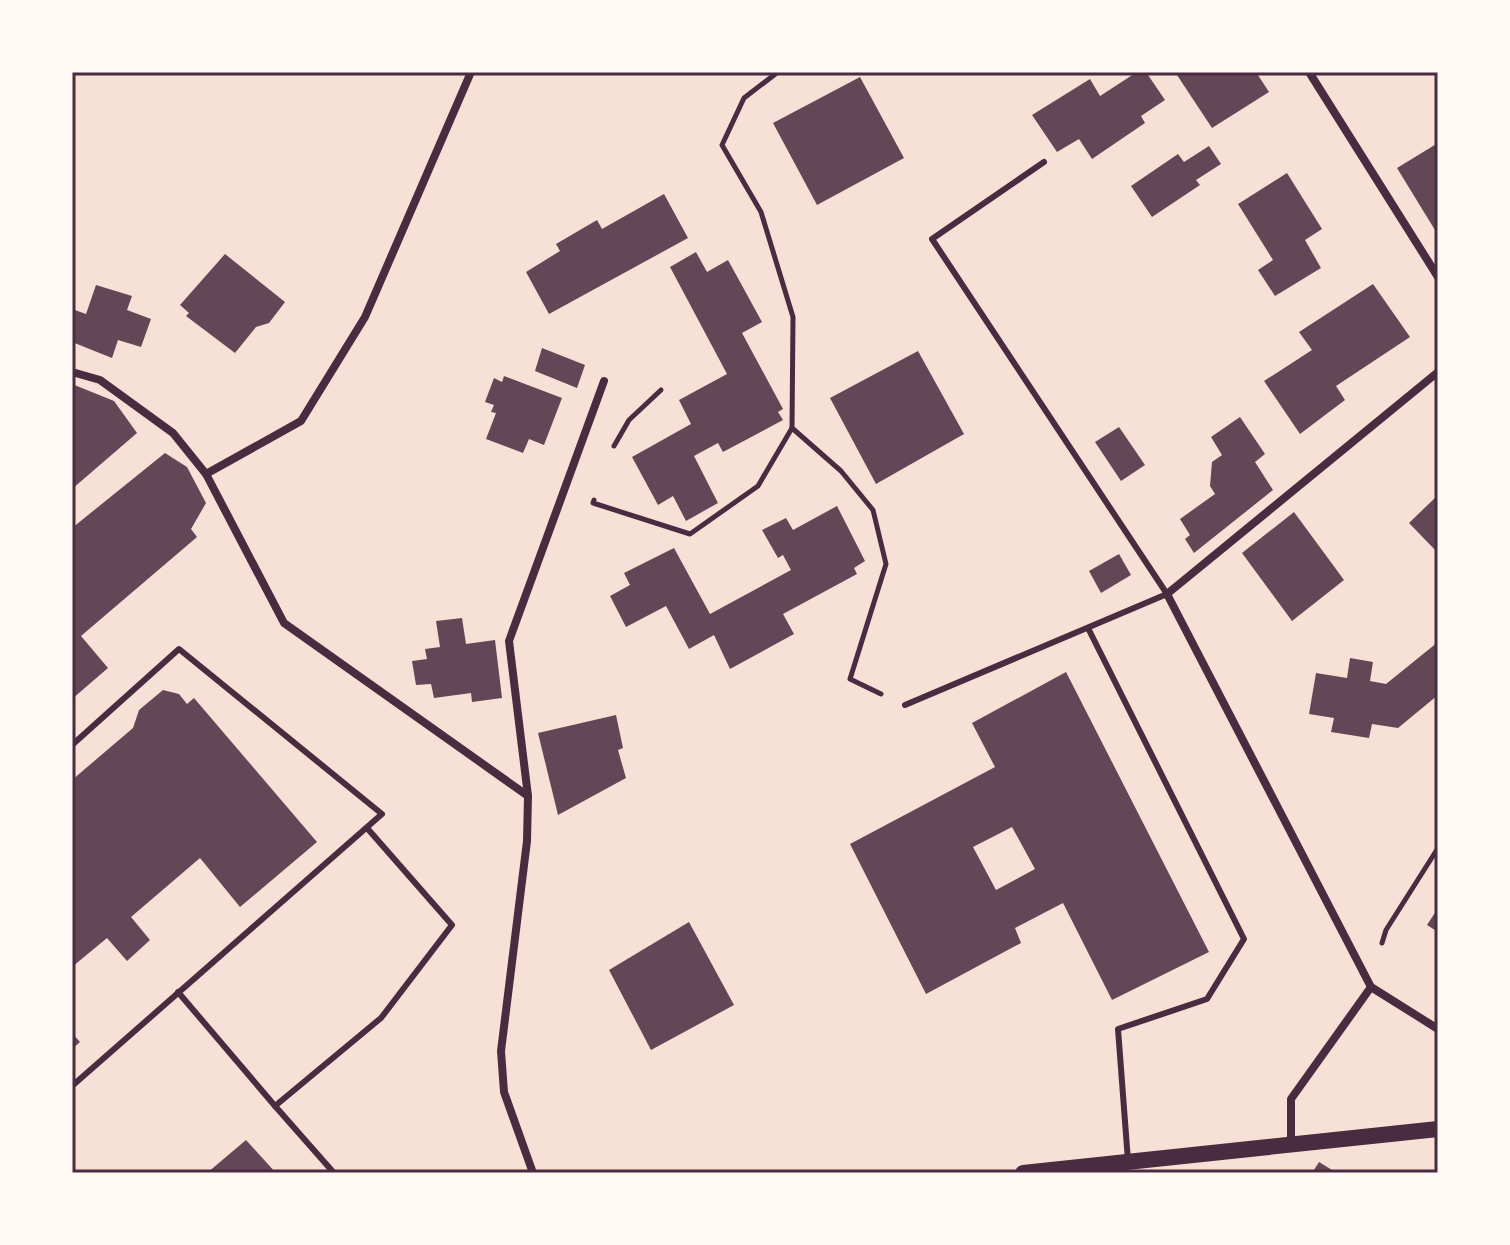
<svg xmlns="http://www.w3.org/2000/svg" width="1510" height="1245" font-family="'PT Sans Narrow',sans-serif">
<rect width="100%" height="100%" fill="#f7e1d7"/>
<g fill="#644757" fill-rule="evenodd">
<path d="M1137,72H1146L1165,100L1141,116L1145,123L1092,159L1079,139L1057,152L1032,115L1090,79L1100,96Z"/>
<path d="M1175,72H1256L1269,92L1212,128Z"/>
<path d="M860,77L904,158L817,205L773,123Z"/>
<path d="M1438,143V235L1397,168Z"/>
<path d="M1209,146L1221,164L1196,180L1200,185L1152,217L1131,186L1178,154L1184,162Z"/>
<path d="M1287,173L1322,229L1305,240L1321,268L1275,296L1258,270L1273,260L1238,204Z"/>
<path d="M664,194L688,238L549,314L526,272L560,251L556,244L597,220L602,229Z"/>
<path d="M696,252L707,272L728,260L762,322L742,333L783,409L778,412L783,420L723,452L718,443L694,456L718,503L686,521L673,496L658,505L632,457L691,424L679,400L727,374L670,267Z"/>
<path d="M225,254L285,302L269,323L256,327L235,353L186,316L189,313L180,305Z"/>
<path d="M1373,284L1410,337L1336,386L1345,400L1300,434L1264,381L1312,350L1299,332Z"/>
<path d="M96,285L132,296L127,310L151,319L141,347L118,340L112,358L72,342V309L86,314Z"/>
<path d="M542,348L585,365L577,388L535,371Z"/>
<path d="M918,351L964,434L876,484L830,398Z"/>
<path d="M504,376L562,398L544,445L529,439L523,453L486,439L496,413L491,412L494,405L485,402L494,378L502,382Z"/>
<path d="M72,384L114,401L137,433L72,489Z"/>
<path d="M1240,417L1265,454L1255,462L1273,490L1194,553L1185,539L1190,535L1180,519L1215,494L1210,486L1212,462L1222,455L1211,437Z"/>
<path d="M1119,427L1145,465L1121,481L1095,442Z"/>
<path d="M165,453L187,467L206,503L191,529L197,537L81,636L108,668L72,699V528Z"/>
<path d="M1438,495V553L1409,523Z"/>
<path d="M837,506L865,561L854,568L857,574L783,614L794,634L730,669L714,635L689,649L666,606L626,627L610,596L630,585L624,573L674,548L710,614L791,570L783,555L778,558L762,530L786,518L793,530Z"/>
<path d="M1294,512L1344,580L1292,621L1242,553Z"/>
<path d="M1119,554L1131,575L1101,593L1089,571Z"/>
<path d="M462,618L466,644L495,640L502,698L472,702L471,693L434,698L431,684L416,685L412,661L427,659L425,649L440,647L436,621Z"/>
<path d="M1438,642V695L1398,728L1372,724L1369,738L1331,732L1334,718L1309,714L1316,673L1347,678L1350,658L1373,662L1370,681L1386,684Z"/>
<path d="M1066,672L1209,952L1112,1000L1063,903L1015,928L1021,943L926,994L850,844L995,767L972,723ZM1012,827L1035,869L996,890L973,847Z"/>
<path d="M163,690L179,694L187,704L194,698L317,842L240,907L200,858L131,917L150,940L127,961L107,938L72,967V780L133,728L139,710Z"/>
<path d="M616,715L623,748L618,750L626,778L558,815L538,733Z"/>
<path d="M1438,908V932L1427,925Z"/>
<path d="M689,922L734,1005L651,1050L609,970Z"/>
<path d="M72,1033L80,1042L72,1049Z"/>
<path d="M246,1140L276,1173H207Z"/>
<path d="M1319,1162L1337,1173H1312Z"/>
</g>
<g fill="none" stroke-linecap="round" stroke-linejoin="round">
<g stroke="#4a2c40" stroke-width="5">
<path d="M778,72L744,98L722,145L761,212L793,317L792,428L841,471L873,510L886,564L850,679L881,694"/>
<path d="M614,446L629,420L661,390"/>
<path d="M594,500L593,503L690,534L758,486L792,428"/>
<path d="M1382,943L1386,930L1438,848"/>
</g>
<g stroke="#4a2c40" stroke-width="6">
<path d="M1088,628L1244,939L1207,999L1118,1029L1128,1161"/>
<path d="M905,705L1167,594L932,239L1044,162"/>
<path d="M72,745L179,649L382,814L72,1086"/>
<path d="M178,992L275,1106"/>
<path d="M334,1173L275,1106L381,1018L452,925L367,828"/>
</g>
<g stroke="#4a2c40" stroke-width="8">
<path d="M1309,72L1438,277"/>
<path d="M72,372L100,380L173,433L206,474L284,623L528,796L527,841L501,1051L504,1092L533,1173"/>
<path d="M1438,372L1167,594L1371,987L1438,1029"/>
<path d="M206,474L301,421L365,317L471,72"/>
<path d="M528,796L509,641L604,381"/>
<path d="M1291,1144V1099L1371,987"/>
</g>
<path stroke="#4a2c40" stroke-width="16" d="M1023,1173L1438,1129"/>
</g>
<rect width="1510" height="1245" fill="none" stroke="#fffaf5" stroke-width="148"/>
<rect x="74" y="74" width="1362" height="1097" fill="none" stroke="#4a2c40" stroke-width="3"/>
</svg>
